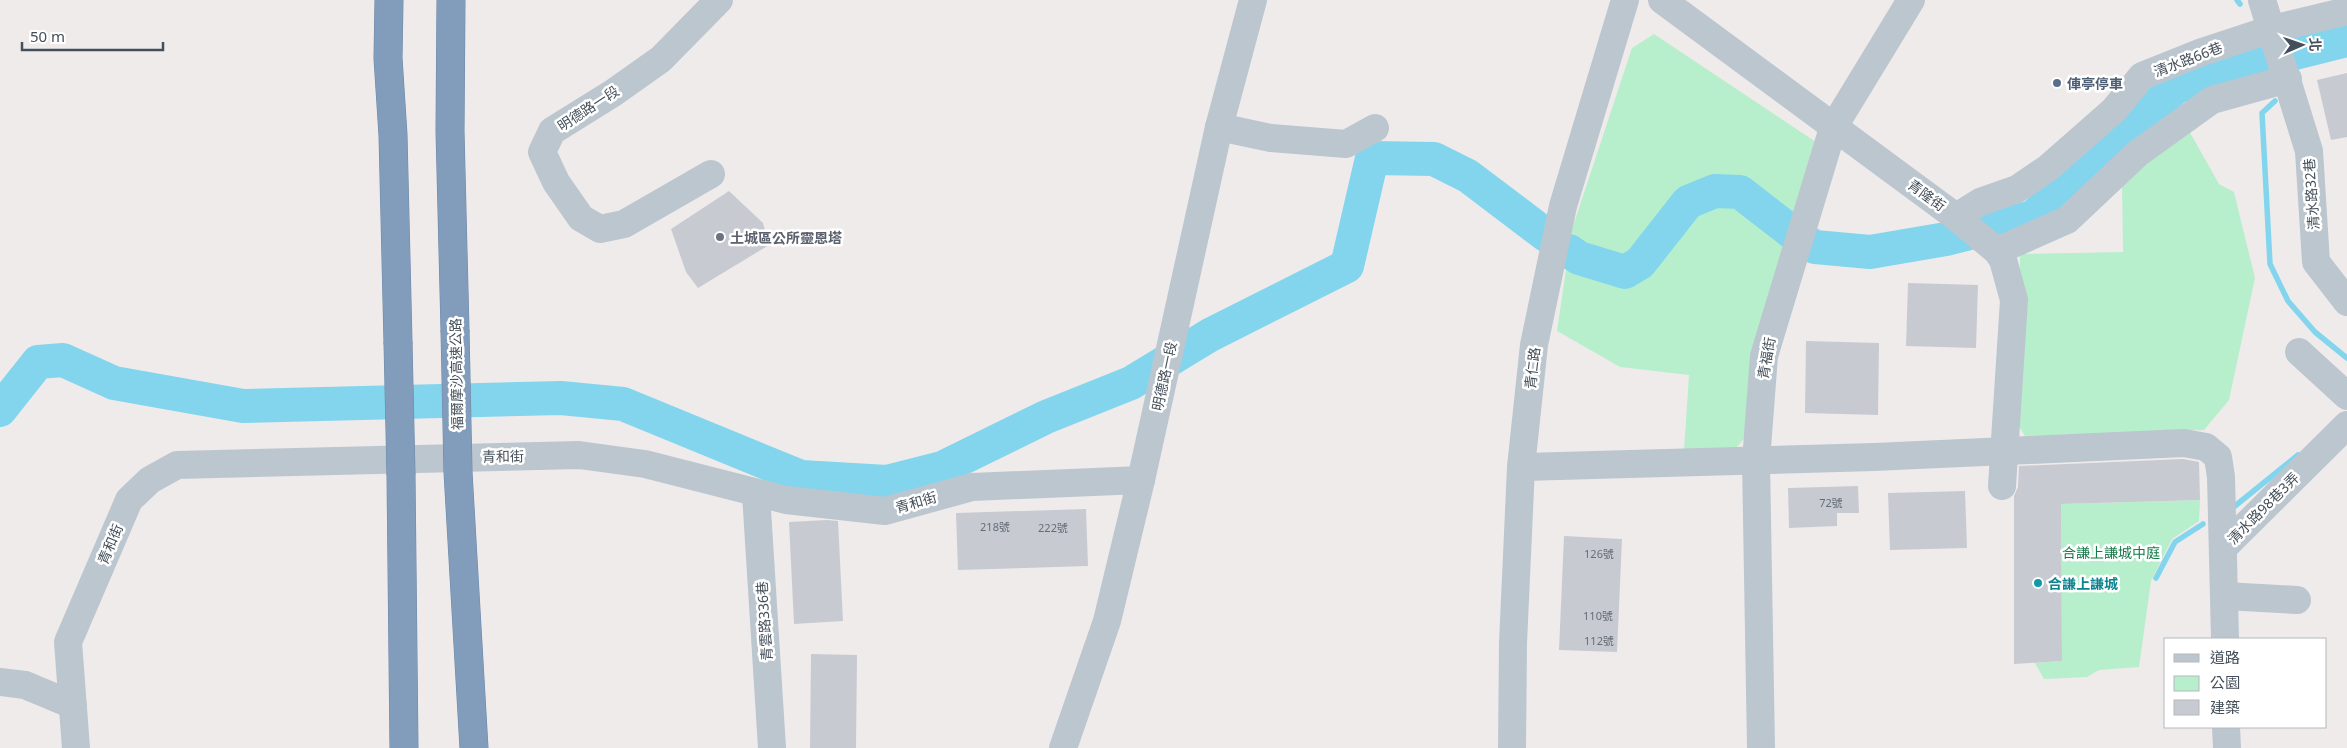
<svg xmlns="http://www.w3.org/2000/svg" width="2347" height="748" font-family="'Noto Sans','Noto Sans TC',sans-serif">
<rect width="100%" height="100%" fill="#efebeb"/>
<g fill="#b7efcd">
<path d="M1654,34L1816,142L1751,431L1733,451L1684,450L1689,375L1620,367L1557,331L1572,229L1632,48Z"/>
<path d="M2188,129L2219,184L2234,192L2255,278L2229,400L2204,430L2025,436L2018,425L2020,254L2123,252L2122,184Z"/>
<path d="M2200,500L2199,521L2172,539L2151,581L2139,667L2099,670L2087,677L2044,679L2035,663L2062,661L2061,504Z"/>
</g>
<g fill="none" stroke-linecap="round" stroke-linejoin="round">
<g stroke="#83d5ed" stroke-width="5.5">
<path d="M2237,0L2240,4"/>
<path d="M2275,101L2262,113L2270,264L2288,301L2315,332L2347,358"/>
<path d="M2235,506L2298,455"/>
<path d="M2156,578L2175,542L2203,524"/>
</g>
<g stroke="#83d5ed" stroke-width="34">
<path d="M1569,251L1579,258L1625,272L1640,263L1688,202L1715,191L1740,192L1798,237L1815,247L1870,252L1946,239L2033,217L2176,87L2247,65L2347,40"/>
<path d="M0,410L38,362L63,360L114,383L243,406L561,398L623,404L801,477L887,482L942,468L1046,417L1131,383L1210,335L1347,266L1372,158L1434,159L1468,176L1546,235"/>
</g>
</g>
<g fill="#c8cad1">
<path d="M2347,73V137L2331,140L2317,80Z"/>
<path d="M729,191L763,223L769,245L698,288L686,272L671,229Z"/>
<path d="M1908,283L1978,285L1976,348L1906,346Z"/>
<path d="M1806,341L1879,343L1878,415L1805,413Z"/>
<path d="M2183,459L2199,462L2200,500L2061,504L2062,661L2014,664V496L2018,487L2019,466Z"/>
<path d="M1858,486L1859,513H1837V526L1789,528L1788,488Z"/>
<path d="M1965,491L1967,548L1890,550L1888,493Z"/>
<path d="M1086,509L1088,566L958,570L956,513Z"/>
<path d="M827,520L838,521L843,621L794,624L789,522Z"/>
<path d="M1564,536L1622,539L1617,652L1559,650Z"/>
<path d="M811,654L857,655L856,748H810Z"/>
</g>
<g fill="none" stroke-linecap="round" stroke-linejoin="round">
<defs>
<g id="highway">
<path d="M389,0L388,58L393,135L398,342"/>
<path d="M451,0L450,131L455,330"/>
<path d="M458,472L474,748"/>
<path d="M401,475L404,748"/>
</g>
</defs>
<use href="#highway" stroke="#6d88a8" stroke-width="29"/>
<g stroke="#bcc6cf" stroke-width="28">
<path d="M1662,0L1956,217L1997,251L2003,260L2014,300L2002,486"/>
<path d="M2262,0L2309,151L2316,262L2347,302"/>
<path d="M1219,127L1271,138L1346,144L1375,128"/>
<path d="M711,174L624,224L600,229L581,218L556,182L542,152L552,131L613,93L661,59L719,0"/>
<path d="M1956,217L1980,202L2017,189L2048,168L2114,110L2142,76L2202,52L2272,29L2347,11"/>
<path d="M1997,251L2067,220L2137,154L2212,100L2288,79"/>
<path d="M2299,352L2347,396"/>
<path d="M1521,467L1874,457L2184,443L2206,447L2218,457L2221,477L2225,639"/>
<path d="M756,494L772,748"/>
<path d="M2223,548L2347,425"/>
<path d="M2225,596L2297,600"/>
<path d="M0,682L25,685L73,705"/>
<path d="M2226,727L2227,748"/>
<path d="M76,748L68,642L129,500L150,480L177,465L579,455L645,464L786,500L885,511L972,487L1141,480"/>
<path d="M1063,748L1107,621L1141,480L1219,127L1253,0"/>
<path d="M1512,748L1513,643L1521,467L1534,345L1563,206L1625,0"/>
<path d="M1761,748L1756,461L1764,356L1833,128L1911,0"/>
</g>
<use href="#highway" stroke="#829dbc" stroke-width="28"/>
<defs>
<g id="highway-bridge">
<path d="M455,330L458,472"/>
<path d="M398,342L401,475"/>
</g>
</defs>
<use href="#highway-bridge" stroke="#6d88a8" stroke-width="29" stroke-linecap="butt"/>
<use href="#highway-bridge" stroke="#829dbc" stroke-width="28"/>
</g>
<circle fill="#5c6f8a" stroke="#fff" stroke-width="2" cx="2057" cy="83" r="5"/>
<circle fill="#6b7280" stroke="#fff" stroke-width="2" cx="720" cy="237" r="5"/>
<circle fill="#0f9aa8" stroke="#fff" stroke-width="2" cx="2038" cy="583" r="5"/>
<g text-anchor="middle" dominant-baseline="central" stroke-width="5" stroke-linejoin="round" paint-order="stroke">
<g font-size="11" fill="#656e77">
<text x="1831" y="502">72號</text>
<text x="995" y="526">218號</text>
<text x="1053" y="527">222號</text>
<text x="1599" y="553">126號</text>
<text x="1598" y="615">110號</text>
<text x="1599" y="640">112號</text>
</g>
<g font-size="14" fill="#444f59" stroke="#fff">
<text transform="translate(2188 59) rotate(-21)">清水路66巷</text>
<text transform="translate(588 108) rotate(-33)">明德路一段</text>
<text transform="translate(2311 194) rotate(-94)">清水路32巷</text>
<text transform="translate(1927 195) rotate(36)">青隆街</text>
<text transform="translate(1766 358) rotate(-80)">青福街</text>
<text transform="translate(1532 368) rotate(-83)">青仁路</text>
<text transform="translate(456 374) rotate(-91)">福爾摩沙高速公路</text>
<text transform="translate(1164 376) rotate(-78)">明德路一段</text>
<text transform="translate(503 456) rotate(-1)">青和街</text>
<text transform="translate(916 502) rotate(-16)">青和街</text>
<text transform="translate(2263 508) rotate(-45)">清水路98巷3弄</text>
<text transform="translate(110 544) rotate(-67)">青和街</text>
<text transform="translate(764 621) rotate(-94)">青雲路336巷</text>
</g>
<g font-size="14" font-weight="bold" fill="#4e5e75" stroke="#fff" text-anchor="start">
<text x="2067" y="83">俥亭停車</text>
</g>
<g font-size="14" font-weight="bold" fill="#5b616d" stroke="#fff" text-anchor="start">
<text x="730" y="237">土城區公所靈恩塔</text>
</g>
<g font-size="14" fill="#147b49" stroke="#fff">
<text x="2111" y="552">合謙上謙城中庭</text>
</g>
<g font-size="14" font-weight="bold" fill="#0d838f" stroke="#fff" text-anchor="start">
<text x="2048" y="583">合謙上謙城</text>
</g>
</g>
<rect x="2164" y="638" width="162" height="90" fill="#ffffff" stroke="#b4b9bd"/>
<rect x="2174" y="654" width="25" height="8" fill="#bcc6cf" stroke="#b4b9bd"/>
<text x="2210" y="663" font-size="15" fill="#444f59">道路</text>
<rect x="2174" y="676" width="25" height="15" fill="#b7efcd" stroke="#b4b9bd"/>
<text x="2210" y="688" font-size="15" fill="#444f59">公園</text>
<rect x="2174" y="700" width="25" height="15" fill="#c8cad1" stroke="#b4b9bd"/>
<text x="2210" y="713" font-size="15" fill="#444f59">建築</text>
<g transform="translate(2302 45) rotate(88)" stroke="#ffffff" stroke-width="4" paint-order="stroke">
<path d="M0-4L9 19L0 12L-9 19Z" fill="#444f59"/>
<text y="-8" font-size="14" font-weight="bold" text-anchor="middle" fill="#444f59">北</text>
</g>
<path d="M22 42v8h141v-8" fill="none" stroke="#444f59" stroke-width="2.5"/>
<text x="30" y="42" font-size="15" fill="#444f59" stroke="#ffffff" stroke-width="4" paint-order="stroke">50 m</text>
</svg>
